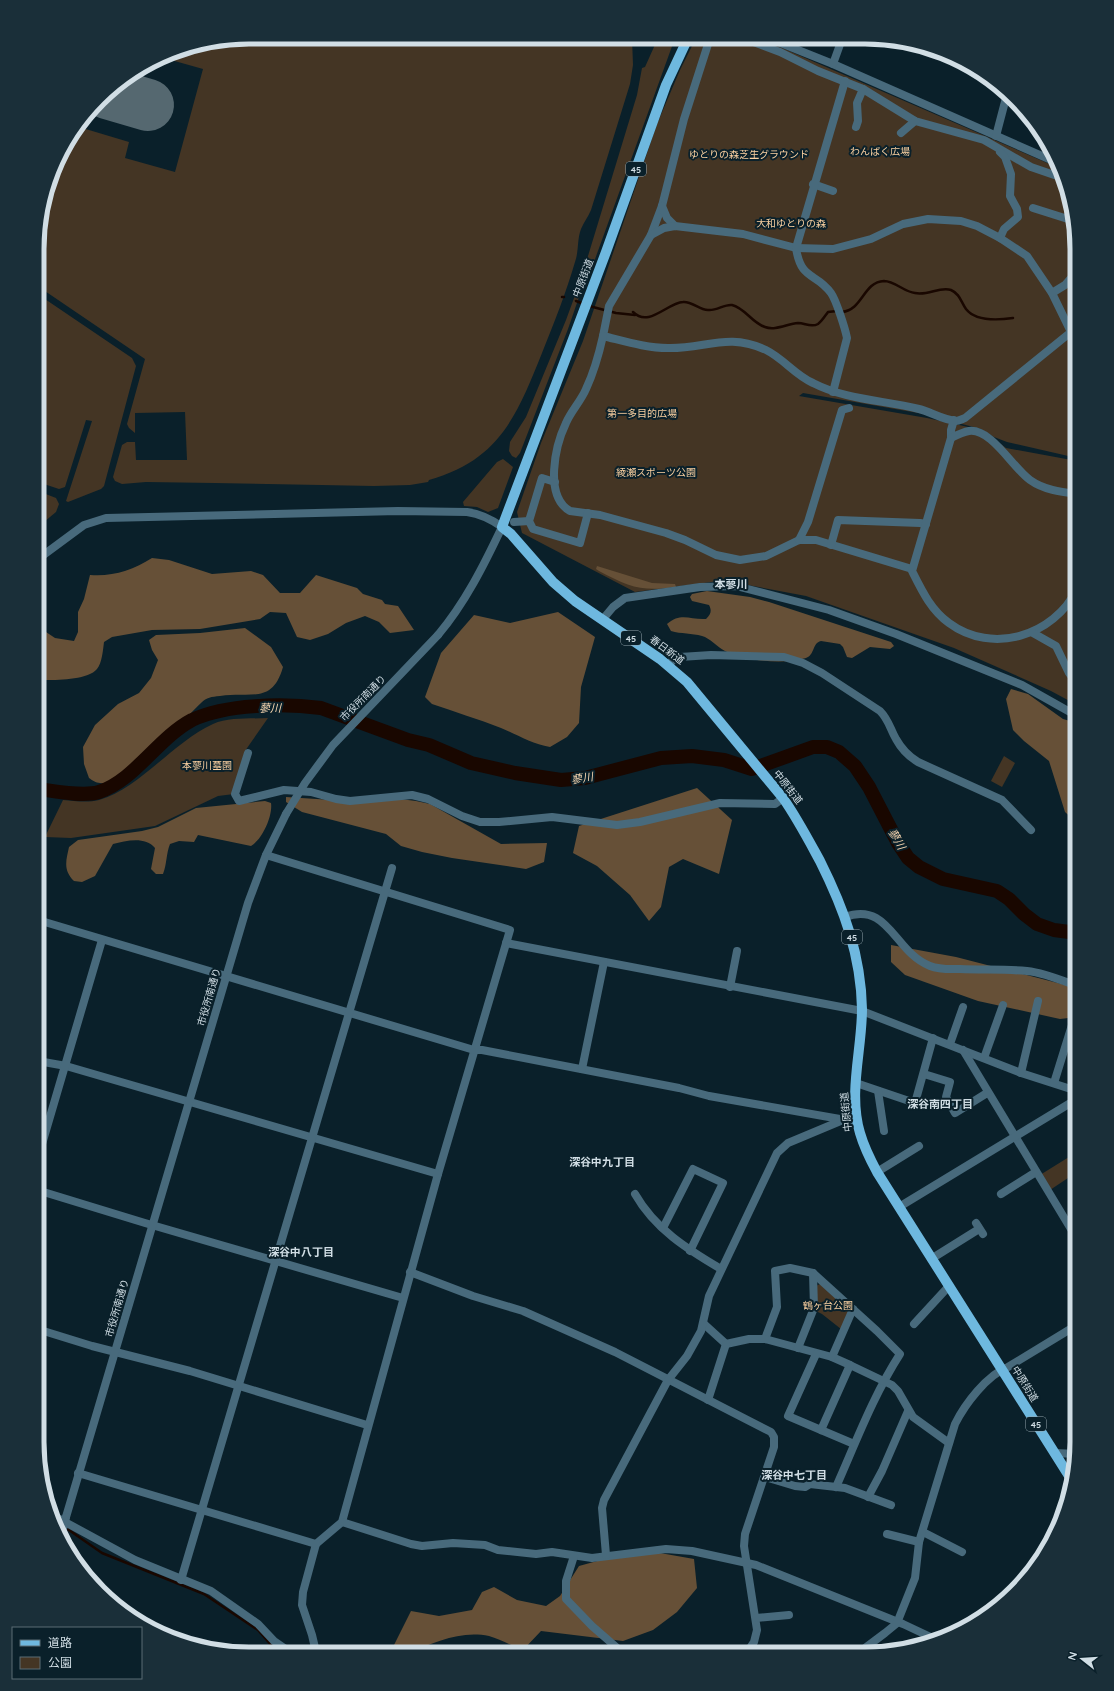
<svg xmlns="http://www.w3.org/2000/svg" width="1114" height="1691" font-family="Quicksand,'Noto Sans JP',sans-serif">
<rect width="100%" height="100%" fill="#0a202a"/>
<g fill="#443524">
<path d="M249,37L632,38L633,65L630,84L591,210C588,217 584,222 581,229C577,239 579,251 575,262C566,293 554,323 542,353C517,415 500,460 429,480L428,482L410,485L374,486L214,483L146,482L122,484L115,481L113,477L122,445L127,442H135L136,460H187L185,412L135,413V433L129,428L127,424L145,359L39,287V221L65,143L79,127L129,142L125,158L175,172L203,69L164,58L181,48Z"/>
<path d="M658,38H675L590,273L578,300L568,329L520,453L516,458L512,456L509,451L510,442L526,417L566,320L581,279L637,95L642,68L645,67Z"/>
<path d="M696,38H759L1061,169L1077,249V458L1007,442L994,437L981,429L924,414L803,393L799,396L927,418L982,430L1006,448L1077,461V705L1051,691L954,648L806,596L737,583L719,581L635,592L522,533L517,512L541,443L583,341L657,124L680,70Z"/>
<path d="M39,295L132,358L136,366L104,486L101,489L68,502L66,501L92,421L86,420L65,487L59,489L38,482L39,441L42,429L39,428Z"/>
<path d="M503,459L513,467L498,508L488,512L477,507L464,506L463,502L497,462Z"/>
<path d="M38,491L56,498L59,504L56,512L38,527Z"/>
<path d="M268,718L245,751L234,794L218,796L155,826L71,838L45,837L63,800C75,801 87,803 99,800C140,788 172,743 213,724C229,717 251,719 268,718Z"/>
<path d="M1004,756L1015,763L1002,787L991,781Z"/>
<path d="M1077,1152V1172L1050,1190L1040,1175Z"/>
<path d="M820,1284L847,1308L848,1312L841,1329L822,1314L816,1311V1286Z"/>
</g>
<g fill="#665037">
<path d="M152,558L169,560L212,574L251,571L263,575L280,593H300L316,575L357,588L363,594L382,600L385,604L398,606L414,630L390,633L379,622L365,616L346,623L328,634L310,640L297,637L286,613L270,612L260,619L200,629L152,630L112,637L104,642C103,650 102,663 97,669C87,681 53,680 38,680V631L43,630L55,638L74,641L78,632V612L84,599L90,575C112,577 133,570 152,558Z"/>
<path d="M597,566L652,583L675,584L676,587C642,592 629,587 599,571L596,569Z"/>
<path d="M707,591L750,597L769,602L891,642L894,646L890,649L870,647L852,658L847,657L843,647L840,644L821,641C812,643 815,655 806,658C784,665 745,661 725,651C717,647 710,638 702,636C692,633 681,634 671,631L667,624C681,612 690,620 706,619C711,614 712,611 709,605L692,601L690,597L692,594Z"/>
<path d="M558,612L595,637L581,687L579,723L567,737L550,747C532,744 518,735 501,728C478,719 455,712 432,704L425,697L441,653L474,615L510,623Z"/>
<path d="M245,628L271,647L283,667C272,705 251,691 220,696C211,697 207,697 201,703C182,721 125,787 100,783C96,783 92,780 89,778L84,764L83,747L95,725L118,704L139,693L151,678L158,660L152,650L149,640L156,635L200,633Z"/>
<path d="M1011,689L1028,694L1063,719L1077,723V823L1065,812L1049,761L1024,741L1013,730L1006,699Z"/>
<path d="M697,788L732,820L719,874L683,859L669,867L661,907L649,921L630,895L597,866L573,853L579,826Z"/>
<path d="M286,797L332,800L400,799L416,801L430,804L501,844L547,843L544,862L526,869L452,858L422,852L401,846L386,834L302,812L286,802Z"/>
<path d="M265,801L271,803C273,816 262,840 251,846L198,835L194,842L179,841L170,844C166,854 167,864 163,874H156L151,869L155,848C145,836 126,841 113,844L95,876L82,882L74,881C63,870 66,861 69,847L78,840L142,831L158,827L196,808Z"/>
<path d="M891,945L956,957L1077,988V1017L1060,1019L978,1001L905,975L891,962Z"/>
<path d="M660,1553L694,1559L697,1588L677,1612L653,1630L623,1641L541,1631L523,1650C512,1646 500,1639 489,1636C460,1630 435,1643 409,1652L394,1645L411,1611L439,1616L472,1610L482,1592L494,1587L517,1600L546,1606L560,1596L579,1566L619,1555Z"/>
</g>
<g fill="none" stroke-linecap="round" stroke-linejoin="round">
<g stroke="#190700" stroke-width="2.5">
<path d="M562,297H564"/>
<path d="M576,301L584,304"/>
<path d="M589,306L616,313L635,315"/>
<path d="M633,312C649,328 667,303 683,302C692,301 699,310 708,310C717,311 724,304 732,305C745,308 752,323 765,327C775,331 787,324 798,323C805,323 811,328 818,324C822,321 825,316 828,312L837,311"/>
<path d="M842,312C863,310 863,282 884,281C895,281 904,292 915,293C928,296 940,286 951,290C960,294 961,302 966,309C976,322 999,320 1013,318"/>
<path d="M53,1521L61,1526"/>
<path d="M66,1528L102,1553L204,1594L258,1630L272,1646L282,1652"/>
</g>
<path stroke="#190700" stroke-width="14" d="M38,789C54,791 83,797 99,792C135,780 158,738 192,720C226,704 284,703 321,708L408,740L429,745L471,763L515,773L561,780L585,778L661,758L692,756L724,760L752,769L813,747H827L839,752L855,766L869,787L898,843L908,858L919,867L943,879L997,891L1009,899L1024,914L1037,924L1054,930L1077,933"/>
<path stroke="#556870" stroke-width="21" d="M126,99L133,76"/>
<path stroke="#556870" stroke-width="52" d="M107,93L148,105"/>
<g stroke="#486a7c" stroke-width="8">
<path d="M710,38L684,119L662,206L651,235L609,306L603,336C624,341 646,348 668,348C705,349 728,332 766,350C784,359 795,375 813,383C846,400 883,400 919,409C931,412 943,420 956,421C959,421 962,419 965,418L1071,332"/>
<path d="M743,38L780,52L818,71L863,89L915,121L984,140L1031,167L1063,178"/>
<path d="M768,38L833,64L1058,163"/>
<path d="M833,64L842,39"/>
<path d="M856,127L858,121L857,103L863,89"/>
<path d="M901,133L915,121"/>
<path d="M996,136L1007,94"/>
<path d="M1000,152L1005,157L1011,174L1010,196L1017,209L1018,217L1004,229L1000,238"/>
<path d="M813,184L833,191"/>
<path d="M662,206L667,218L675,226"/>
<path d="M1033,208L1071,220"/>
<path d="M651,235L664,228L675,226L743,234L796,248L833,249L871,239L903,224L928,219L961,221L977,226L1000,238L1027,256L1052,293L1071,332L1077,338"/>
<path d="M1052,293L1065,285L1077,271"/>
<path d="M603,336C599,354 594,372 586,389C581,401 571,411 566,423C555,446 544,496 570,511L600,515L666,533L685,540L716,555L740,560L766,556L799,540H816L912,569"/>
<path d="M833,392L847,338C845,328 836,300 831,293C816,272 801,281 796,248L845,81"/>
<path d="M951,438V430L954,420"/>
<path d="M555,482L542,478L529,521L533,529L580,543L588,513"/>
<path d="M514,522L529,521"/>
<path d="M799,540L808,522L842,410L849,408"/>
<path d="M831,545L838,520L920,523L926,524"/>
<path d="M38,559L84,525L106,518L398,511L467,512C481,514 491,519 502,527C484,565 465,603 438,635"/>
<path d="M1077,589C1054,636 992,655 949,623C931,610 922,591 912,571L951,438C957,435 963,432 969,431C991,428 1013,468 1030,480C1044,490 1061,492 1077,494"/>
<path d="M603,619L613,607L625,598L700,587L736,586L829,610L896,634L1022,685L1077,716"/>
<path d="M1033,633L1056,646L1069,673L1077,684"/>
<path d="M667,664L680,657L711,655L784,657L803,663L822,673L880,711C889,720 890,729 896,739C902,750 908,756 918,762L1002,800L1031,830"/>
<path d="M248,753L235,794L239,801L284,790L311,792L336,799L350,801L412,795L428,799L462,816L480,822H499L552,817L617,825L640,822L720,803L775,804L783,798"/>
<path d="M266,855L510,930L438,1174L342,1522L316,1544L303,1592L302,1605L312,1635L316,1652"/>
<path d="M845,917C889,901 894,952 930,966C940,970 951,969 960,969C983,970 1005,969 1027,971C1045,973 1061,980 1077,986"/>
<path d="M38,920L474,1050H482L679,1088L709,1096L857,1122"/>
<path d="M506,943L862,1011L1021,1073L1077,1091"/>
<path d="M730,987L737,951"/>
<path d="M950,1044L963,1007"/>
<path d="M963,1050L1077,1239"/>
<path d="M984,1058L1003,1005"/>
<path d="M38,1061L66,1066L438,1174"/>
<path d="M582,1069L604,962"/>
<path d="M1021,1073L1038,1001"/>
<path d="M924,1074L950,1082L946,1097L955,1113L987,1093"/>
<path d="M856,1083L915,1103L933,1038"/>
<path d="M1054,1083L1072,1025"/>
<path d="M878,1091L884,1131"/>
<path d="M37,1161L102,940"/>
<path d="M877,1172L919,1146"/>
<path d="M37,1190L145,1223L403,1298"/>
<path d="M635,1194C655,1229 687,1249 721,1269"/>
<path d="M1001,1194L1036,1172"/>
<path d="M899,1207L1077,1099"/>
<path d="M976,1223L983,1234"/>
<path d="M663,1228L693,1169L723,1183L690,1251"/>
<path d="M931,1259L979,1229"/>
<path d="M410,1272L473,1296L523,1311L615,1352L771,1432L774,1437V1447L745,1534L744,1546L757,1630L754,1642L746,1654"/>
<path d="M704,1324L726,1344"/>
<path d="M914,1324L949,1286"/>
<path d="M37,1329L92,1346L190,1371L367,1425"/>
<path d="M765,1339L777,1307L775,1271L790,1268L813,1273L877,1331L900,1354C873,1396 856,1442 836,1487"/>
<path d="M726,1344L749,1339H765L832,1357L850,1365L892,1385L898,1391L913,1417L949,1443"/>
<path d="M798,1348L814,1308L813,1273"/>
<path d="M816,1354L788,1416L854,1444"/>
<path d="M832,1357L853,1309"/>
<path d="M708,1400L726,1344"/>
<path d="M821,1430L850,1365"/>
<path d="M1055,1453L1077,1454"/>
<path d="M78,1473L316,1544"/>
<path d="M765,1477L795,1486L805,1487L810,1484L845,1488L891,1505"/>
<path d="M868,1497L882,1471L908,1411"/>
<path d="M52,1515L135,1560L211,1591L258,1624L274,1641L290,1652"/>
<path d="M66,1517L248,903L266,855L286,814"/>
<path d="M342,1522L411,1544L422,1546L453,1543L485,1545L498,1550L536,1554L552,1552L592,1558L666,1549L692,1551L756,1565L903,1624L937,1640"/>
<path d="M923,1532L962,1552"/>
<path d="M887,1534L919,1542"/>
<path d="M606,1555L602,1508L604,1500L668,1380L687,1356L701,1331L709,1296L777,1153L788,1143L843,1120"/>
<path d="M574,1556L566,1581V1599L592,1626L623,1653"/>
<path d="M181,1580L392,868"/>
<path d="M756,1618L789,1615"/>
<path d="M490,1653L508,1649L528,1653"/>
<path d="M857,1654L885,1633L896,1624L899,1618L915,1578L919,1542L955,1424C965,1404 987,1375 1008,1367L1077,1325"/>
</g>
<path stroke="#6eb8df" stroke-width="10" d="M688,38L666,85L606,252L502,527L511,534L553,582L575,601L660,659L687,682L783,798C797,818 808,839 820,861C844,909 861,955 862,1009C862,1050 848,1093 860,1133C864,1147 870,1159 877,1172L1071,1479"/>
<g stroke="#486a7c" stroke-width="8">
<path d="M286,814L305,783L333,745L438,635"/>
<path d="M61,1537L66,1517"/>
</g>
</g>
<g text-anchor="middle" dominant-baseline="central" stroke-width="4" stroke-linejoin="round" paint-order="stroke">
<g fill="#0a202a" stroke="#95a5ad" stroke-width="1">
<rect x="626" y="162" width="20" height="14" rx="3"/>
<rect x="621" y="631" width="20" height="14" rx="3"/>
<rect x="842" y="930" width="20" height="14" rx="3"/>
<rect x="1026" y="1417" width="20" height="14" rx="3"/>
</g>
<g font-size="9" font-weight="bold" fill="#d1dee5">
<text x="636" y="169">45</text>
<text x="631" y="638">45</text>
<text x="852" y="937">45</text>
<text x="1036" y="1424">45</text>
</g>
<g font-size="10" fill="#fad0a0" stroke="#0a202a">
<text x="880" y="151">わんぱく広場</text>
<text x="749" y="154">ゆとりの森芝生グラウンド</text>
<text x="791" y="223">大和ゆとりの森</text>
<text x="642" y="413">第一多目的広場</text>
<text x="656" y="472">綾瀬スポーツ公園</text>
<text x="207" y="765">本蓼川墓園</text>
<text x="828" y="1305">鶴ヶ台公園</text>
</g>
<g font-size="10" fill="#d1dee5" stroke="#0a202a">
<text transform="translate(583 278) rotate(-69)">中原街道</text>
<text transform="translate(667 650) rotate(37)">春日新道</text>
<text transform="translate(363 698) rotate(-45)">市役所南通り</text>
<text transform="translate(788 787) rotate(52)">中原街道</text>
<text transform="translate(209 997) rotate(-74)">市役所南通り</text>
<text transform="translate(846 1112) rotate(-96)">中原街道</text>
<text transform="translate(117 1308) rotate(-74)">市役所南通り</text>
<text transform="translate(1025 1384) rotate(58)">中原街道</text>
</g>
<g font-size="11" font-weight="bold" fill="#d1dee5" stroke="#0a202a">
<text x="731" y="584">本蓼川</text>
<text x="940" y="1104">深谷南四丁目</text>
<text x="602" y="1162">深谷中九丁目</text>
<text x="301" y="1252">深谷中八丁目</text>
<text x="794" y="1475">深谷中七丁目</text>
</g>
<g font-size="11" font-style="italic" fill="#fbd9b3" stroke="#0a202a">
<text x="270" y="708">蓼川</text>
<text transform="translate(582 778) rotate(-9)">蓼川</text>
<text transform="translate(897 839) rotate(60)">蓼川</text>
</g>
</g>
<path d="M0 0H1114V1691H0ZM249 44H865A205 205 0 0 1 1070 249V1442A205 205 0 0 1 865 1647H249A205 205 0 0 1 44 1442V249A205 205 0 0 1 249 44Z" fill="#1a2f39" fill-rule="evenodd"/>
<path fill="none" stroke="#d1dee5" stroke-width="5" d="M249 44H865A205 205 0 0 1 1070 249V1442A205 205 0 0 1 865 1647H249A205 205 0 0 1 44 1442V249A205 205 0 0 1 249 44Z"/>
<rect x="12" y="1627" width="130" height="52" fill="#0a202a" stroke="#5a6c75"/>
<rect x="20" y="1640" width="20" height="6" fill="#6eb8df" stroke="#5a6c75"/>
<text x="48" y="1647" font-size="12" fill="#d1dee5">道路</text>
<rect x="20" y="1657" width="20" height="12" fill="#443524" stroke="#5a6c75"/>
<text x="48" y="1667" font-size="12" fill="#d1dee5">公園</text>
<g transform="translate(1082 1659) rotate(287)" stroke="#0a202a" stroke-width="3" paint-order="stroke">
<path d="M0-3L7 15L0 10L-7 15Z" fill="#d1dee5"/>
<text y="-6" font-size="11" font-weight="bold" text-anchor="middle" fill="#d1dee5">N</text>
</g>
</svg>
